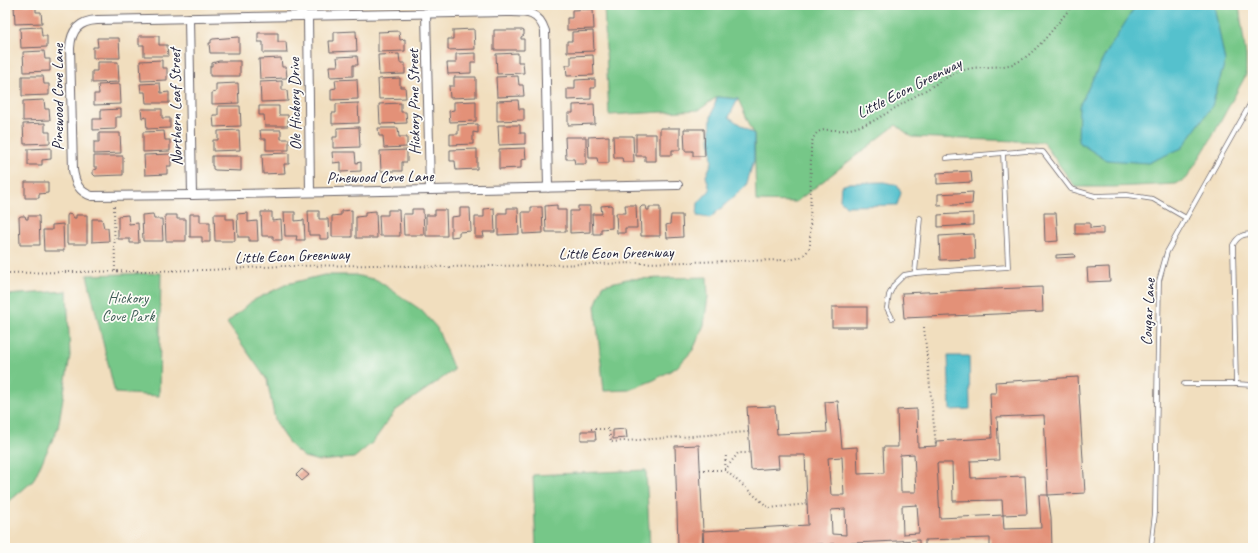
<svg xmlns="http://www.w3.org/2000/svg" width="1258" height="553" font-family="Caveat,sans-serif">
<rect width="100%" height="100%" fill="#fdfcf7"/>
<filter id="ink" filterUnits="userSpaceOnUse"><feTurbulence type="fractalNoise" baseFrequency=".025" numOctaves="2"/><feDisplacementMap in="SourceGraphic" scale="8" xChannelSelector="R" yChannelSelector="G"/><feConvolveMatrix kernelMatrix="1 2 1 2 8 2 1 2 1" color-interpolation-filters="sRGB"/></filter>
<filter id="wash" filterUnits="userSpaceOnUse"><feTurbulence type="fractalNoise" baseFrequency=".012" numOctaves="4" result="noise"/><feDisplacementMap in="SourceGraphic" scale="16" xChannelSelector="R" yChannelSelector="G"/><feGaussianBlur stdDeviation="0.9" result="paint"/><feColorMatrix in="noise" values="0 0 0 0 0 0 0 0 0 0 0 0 0 0 0 0 0 1.4 0 .05"/><feComposite in="paint" operator="in"/></filter>
<g filter="url(#wash)">
<rect width="100%" height="100%" fill="#f1debe"/>
<g fill="#76c788" stroke="#4c7462">
<path d="M604,5H1239L1246,56V75L1211,139L1187,178L1176,184L1113,187H1075L1043,142L912,137L896,125L796,202L756,201L754,134L738,99L717,97L699,110L609,115Z"/>
<path d="M161,273L159,396L115,393L87,275Z"/>
<path d="M324,275H355L377,280L421,310L437,328L454,370L395,411L373,442L354,458L319,461L304,457L291,446L283,435L275,420L267,380L227,323L252,301L287,284Z"/>
<path d="M707,277L708,297L704,325L693,350L677,367L654,380L629,390L604,391L595,306L603,285L627,279Z"/>
<path d="M67,291L70,356L58,428L33,481L5,505V295Z"/>
<path d="M646,470L650,548H536L533,475Z"/>
</g>
<g fill="#55c1cd" stroke="#3c7284">
<path d="M1136,5H1214L1225,62L1212,106L1182,148L1148,163L1106,160L1078,142L1079,106L1104,57Z"/>
<path d="M717,97L738,99L729,117L754,134V160L746,186L710,218L697,216L698,203L710,190L706,176L712,162L710,137L711,117Z"/>
<path d="M884,182L897,185L901,193L897,205L846,206L840,200L841,186L850,183Z"/>
<path d="M948,356H969L970,409L950,410Z"/>
</g>
<g id="blocks">
<g fill="#e39178" fill-rule="evenodd">
<path d="M14,5H36V12H41L42,23L15,24Z"/>
<path d="M593,9L594,29L567,30V18H572V10Z"/>
<path d="M41,27L42,36H47V47L21,48L20,28Z"/>
<path d="M474,29L475,49L448,50V39H453V30Z"/>
<path d="M494,30H522L524,31V35L521,37V39H524V50H494Z"/>
<path d="M356,31L357,51L330,52L329,41H334V32Z"/>
<path d="M399,31L400,40L405,39V51L378,52V32Z"/>
<path d="M593,31L594,51L567,52V41H572V32Z"/>
<path d="M258,33H278V42H286L287,53H263V42H258Z"/>
<path d="M139,36H159V45H167L168,56H144V45H139Z"/>
<path d="M239,37V53H210L209,43H211V40L213,39Z"/>
<path d="M97,38H119L120,58H93V47H98Z"/>
<path d="M44,51L45,59H50V71L24,72L23,52Z"/>
<path d="M476,53V62H471V73L448,74L447,63H456V54Z"/>
<path d="M518,53V62H523L524,73L497,74L496,54Z"/>
<path d="M399,54L400,63H405V74L379,75L378,55Z"/>
<path d="M593,55L594,75L567,76L566,65H571V56Z"/>
<path d="M357,56L358,65H353V76L330,77L329,66H338L337,57Z"/>
<path d="M281,58L282,67H286L287,78L260,79L259,59Z"/>
<path d="M162,60V68H167V80L141,81L140,61Z"/>
<path d="M219,61H240V76H210V66H212V63Z"/>
<path d="M97,62H118L119,82L92,83V71H97Z"/>
<path d="M22,76H43L44,84H49V95L22,96Z"/>
<path d="M518,76L519,85H523L524,96L497,97L496,77Z"/>
<path d="M454,77H476V97L450,98L449,86H454Z"/>
<path d="M400,78V87H405L406,98L379,99L378,79Z"/>
<path d="M357,79L358,99L331,100V89L336,88L335,80Z"/>
<path d="M595,79V88H591V99L567,100V89H575V80Z"/>
<path d="M282,81V90H287L288,101L261,102L260,82Z"/>
<path d="M160,83L161,93L169,92V103H146L145,92H141L140,84Z"/>
<path d="M238,83L239,103L212,104V93L216,92V84Z"/>
<path d="M120,84L121,104L94,105V94H99L98,85Z"/>
<path d="M44,100L45,109H49L50,120L23,121V101Z"/>
<path d="M518,100L519,109H524V120L497,121V101Z"/>
<path d="M476,101V121L450,122L449,111L454,110V102Z"/>
<path d="M358,103L359,123L332,124V113H336V104Z"/>
<path d="M401,103V112H406L407,123L380,124L379,104Z"/>
<path d="M594,104L595,124L568,125V113H573V105Z"/>
<path d="M218,106H240L241,126L214,127L213,115H218Z"/>
<path d="M259,106H279V115H288V126H265L264,115H259Z"/>
<path d="M121,109V117H116V129L93,130V119H101V110Z"/>
<path d="M141,109H162V118H170V128L147,129L146,117L142,118Z"/>
<path d="M45,123V132H50V143L24,144L23,124Z"/>
<path d="M478,124V133L473,132V144L450,145V134H458V125Z"/>
<path d="M498,125H520V133H525V144L499,145Z"/>
<path d="M359,127L360,147L333,148V137H337V128Z"/>
<path d="M378,128H398L399,137H407V147L384,148L383,136H379Z"/>
<path d="M660,128H680V150H672V155H660Z"/>
<path d="M684,129H704L705,156H693V151H685Z"/>
<path d="M239,130L240,150L213,151V140H218V131Z"/>
<path d="M260,130H281V139H289V150H266V139H261Z"/>
<path d="M164,131L165,140H170V151L143,152V132Z"/>
<path d="M99,133H120L121,153L94,154V142H99Z"/>
<path d="M636,134H656V161H645V156H636Z"/>
<path d="M609,136V163H598L597,158H589L588,137Z"/>
<path d="M613,136H633L634,162H623L622,158H614Z"/>
<path d="M565,137H586V164H575L574,159H566Z"/>
<path d="M51,148V159L42,160V165H28V149Z"/>
<path d="M525,148L526,159L521,160V168L499,169V149Z"/>
<path d="M477,149V169L456,170L455,161H450V150Z"/>
<path d="M407,150V162H402V171H381L380,151Z"/>
<path d="M332,152H355L356,163L361,162V171L341,172V162L333,163Z"/>
<path d="M289,153V164H284L285,173L263,174L262,154Z"/>
<path d="M171,154V166H167V174L145,175L144,155Z"/>
<path d="M94,156H123V175L95,176L93,174V170L97,169V167H94Z"/>
<path d="M212,156H241V171L215,170L213,169V166H212Z"/>
<path d="M971,171L972,182L937,184V173Z"/>
<path d="M25,182H48V193L39,194V198H25Z"/>
<path d="M973,192L972,204L938,206V194Z"/>
<path d="M557,205V210H566V232H546L545,206Z"/>
<path d="M612,205V228L601,229V234H593L592,214H602L601,206Z"/>
<path d="M625,205H636L637,228H625V233H617L616,213H626Z"/>
<path d="M578,206H590V232L570,233V211H578Z"/>
<path d="M642,206H646L647,210H649V207H660V236H641L640,208Z"/>
<path d="M531,207H542L543,233L523,234L522,212H531Z"/>
<path d="M460,208H470L471,231L459,232V236L451,237V217L460,216Z"/>
<path d="M494,208L495,232H483L484,237H475V217H484V209Z"/>
<path d="M507,208H518L519,234L498,235V213H507Z"/>
<path d="M412,209H423L424,235H404L403,214H412Z"/>
<path d="M352,210V237H332V216L341,215V211Z"/>
<path d="M388,210H399L400,236H380L379,215H388Z"/>
<path d="M435,210H446L447,236H426V215H435Z"/>
<path d="M308,211H319V219H328L329,239H320V235H309Z"/>
<path d="M376,211L377,238H356V217L365,216V212Z"/>
<path d="M261,212H272V221L281,220L282,240H273V236H262Z"/>
<path d="M284,212H295V221L304,220L305,240H296L297,236H285Z"/>
<path d="M248,213V222L257,221L258,241H249V237H238L237,214Z"/>
<path d="M973,213V225L938,227V215Z"/>
<path d="M1044,213H1056L1058,241L1045,242Z"/>
<path d="M68,214L72,215L74,218H76V215H87V244H67V216Z"/>
<path d="M153,214L154,219H162L163,241H143L142,215Z"/>
<path d="M190,214H200V222H210V242H202V237H190Z"/>
<path d="M214,214H226V219H234L235,241H215Z"/>
<path d="M128,215L129,224L138,223L139,243H130V239H118V216Z"/>
<path d="M165,215H177V219H186V241H166Z"/>
<path d="M671,215H682L683,237L667,238L666,225L670,224Z"/>
<path d="M21,216H25L26,219H28V216H39L40,245H20L19,217Z"/>
<path d="M92,219H102L104,228H108L109,241L92,242Z"/>
<path d="M1075,223H1090V228L1103,227V234H1075Z"/>
<path d="M63,224L64,251H44L43,230H52V225Z"/>
<path d="M974,234L975,259L940,260L939,236Z"/>
<path d="M1074,254L1075,257L1056,258V255Z"/>
<path d="M1109,267L1110,281L1088,282L1087,268Z"/>
<path d="M1042,287L1043,312L904,318L902,293Z"/>
<rect x="832" y="307" width="35" height="20"/>
<path d="M1078,377L1085,493L1048,495L1051,517L1052,548H990V538L925,540V548H919V540L831,544V548H823V544L782,546V548H770V547L704,548L703,532L702,544L678,545L675,446L699,445L703,531L808,525L805,455H778L779,468L751,470L747,407L775,406L777,434L827,432L825,402L838,401L842,448L857,447L858,474L884,473L883,447H898L897,410L917,409L918,447L936,446V441L992,438L990,393H996L995,382ZM1044,415L1048,495H1039L1041,528L1004,529L1003,515L1027,514L1025,476L971,478L970,461L999,460L997,417ZM914,454L916,492H901L900,455ZM842,457L844,495H831L828,458ZM937,463H952L953,501L1002,500L1003,515L940,518ZM917,505L919,533L903,534L902,506ZM845,509L846,535L832,534L831,510Z"/>
<path d="M626,429L627,438L613,439V430Z"/>
<path d="M581,431H595L596,440H581Z"/>
<path d="M302,469L309,475L302,481L296,475Z"/>
</g>
</g>
</g>
<g filter="url(#ink)">
<use href="#blocks" fill-opacity="0" stroke="#6a6469" stroke-width="1"/>
<g fill="none" stroke-linecap="round" stroke-linejoin="round">
<defs>
<g id="service">
<path d="M1249,107L1253,116"/>
<path d="M946,158L1027,151L1043,152L1071,189L1095,196L1127,195L1153,199L1186,218"/>
<path d="M915,273L920,218"/>
<path d="M892,318L887,308L889,295L894,285L904,275L915,273L1008,267L1003,153"/>
<path d="M1184,384H1236L1233,245C1238,236 1243,234 1253,234"/>
<path d="M1236,384L1253,385"/>
<path d="M1151,548L1155,513L1159,281L1167,252L1253,99"/>
</g>
<g id="minor">
<path d="M426,13L430,190"/>
<path d="M308,16L310,192"/>
<path d="M189,18L192,195"/>
<path d="M548,188L545,31C538,10 525,12 506,12L97,20C79,21 71,30 70,48L73,170C75,183 79,192 92,196L192,195L678,185"/>
</g>
</defs>
<use href="#service" stroke="#6a6469" stroke-width="5.5"/>
<use href="#minor" stroke="#6a6469" stroke-width="10"/>
<g stroke="#6a6469" stroke-width="2" stroke-dasharray="1 3" stroke-linecap="butt">
<path d="M114,206L115,271"/>
<path d="M5,273L207,270L282,266L379,265L446,267L786,260C797,259 806,257 810,246L811,146C812,141 814,135 818,132C825,128 836,131 843,130C854,129 863,125 873,121C891,111 908,100 926,90C938,83 950,74 964,70C983,64 1006,71 1023,59C1041,47 1059,21 1073,5"/>
<path d="M924,327L936,446"/>
<path d="M591,429H609L611,442L748,432"/>
<path d="M725,469L726,454"/>
<path d="M700,470H725L769,508L807,504"/>
<path d="M725,470L738,453H749"/>
<path d="M690,548L693,544"/>
</g>
<use href="#service" stroke="#fff" stroke-width="4"/>
<use href="#minor" stroke="#fff" stroke-width="8"/>
</g>
</g>
<g text-anchor="middle" dominant-baseline="central" stroke-width="3.5" stroke-linejoin="round" paint-order="stroke">
<g font-size="16" fill="#22223b" stroke="#fdfcf7">
<text transform="translate(909 88) rotate(-27)">Little Econ Greenway</text>
<text transform="translate(58 97) rotate(-90)">Pinewood Cove Lane</text>
<text transform="translate(414 102) rotate(-91)">Hickory Pine Street</text>
<text transform="translate(295 104) rotate(-91)">Ole Hickory Drive</text>
<text transform="translate(176 107) rotate(-91)">Northern Leaf Street</text>
<text transform="translate(380 177) rotate(-1)">Pinewood Cove Lane</text>
<text transform="translate(616 253) rotate(-1)">Little Econ Greenway</text>
<text transform="translate(292 256) rotate(-2)">Little Econ Greenway</text>
<text transform="translate(1148 312) rotate(-87)">Cougar Lane</text>
</g>
<g font-size="16" fill="#3f5c56" stroke="#fdfcf7">
<text x="128" y="298">Hickory<tspan x="128" dy="18">Cove Park</tspan></text>
</g>
</g>
<rect width="1258" height="553" fill="none" stroke="#fdfcf7" stroke-width="20"/>
</svg>
